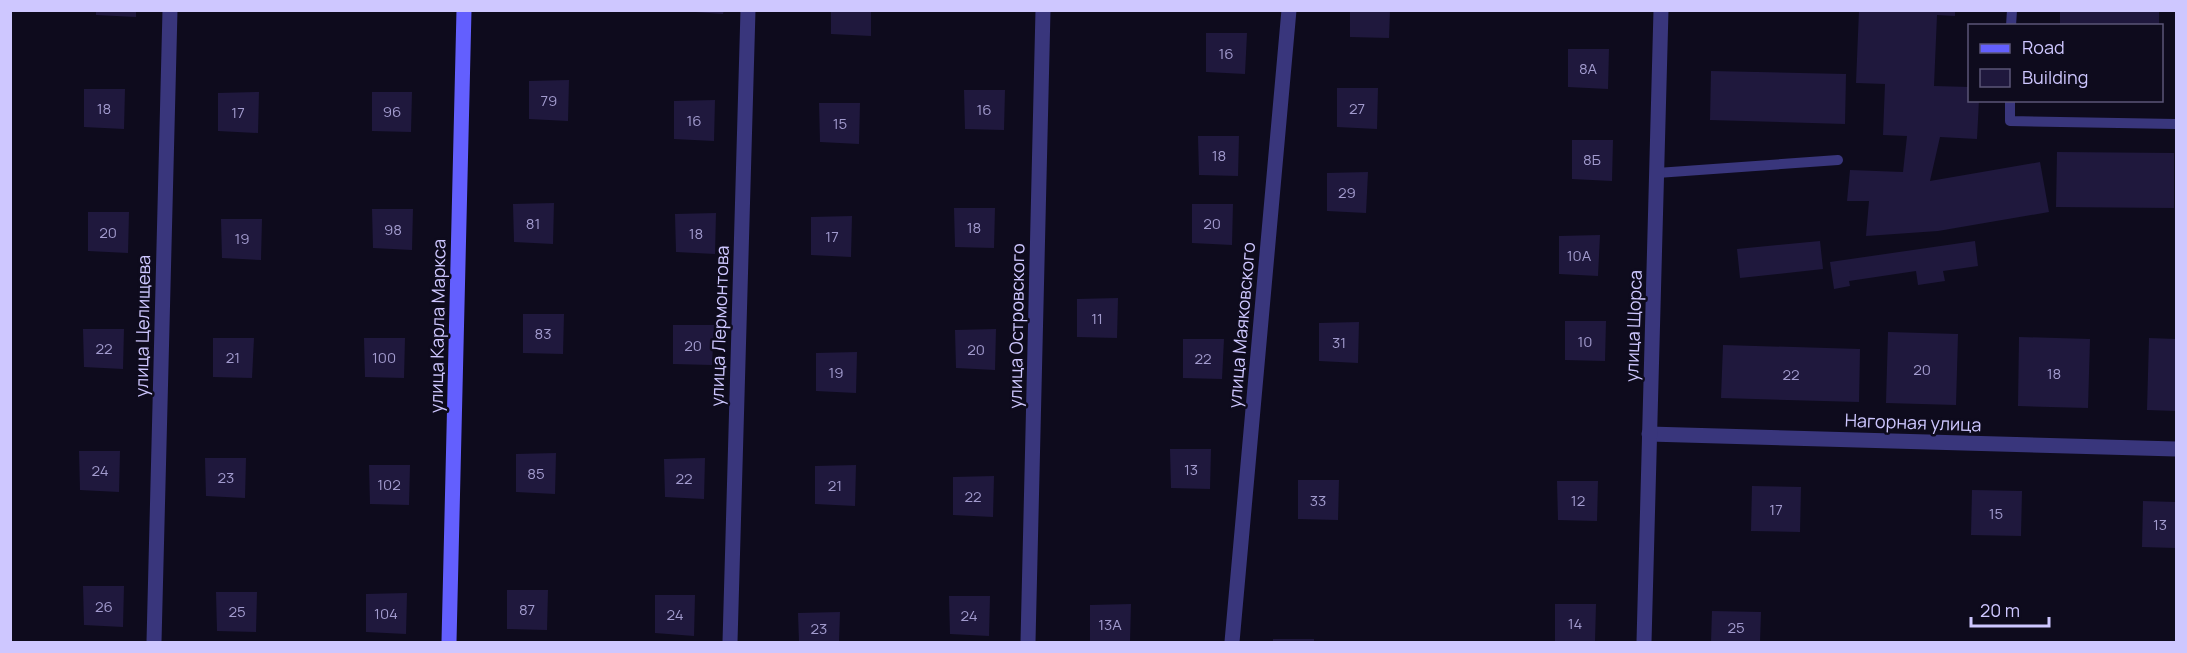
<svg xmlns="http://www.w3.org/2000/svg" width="2187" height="653" font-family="Manrope,sans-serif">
<rect width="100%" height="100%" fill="#0e0b1d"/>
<g fill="#1f183d">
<path d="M96,10H136V17L96,15Z"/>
<path d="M695,10H724L723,14L695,12Z"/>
<path d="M831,10H871V36L831,34Z"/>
<path d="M1350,10H1390L1389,38L1350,37Z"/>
<path d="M1859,10H1955V16L1937,15L1934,86L1970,87V100H1979L1977,139L1940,137L1930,181L2040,162L2049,212L1938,231L1866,236L1869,201H1847L1850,170L1903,172L1907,136L1883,135L1885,84L1856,83Z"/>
<rect x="2060" y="10" width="99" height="16"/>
<path d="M1206,33H1247L1245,74L1206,72Z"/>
<path d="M1568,49H1609L1608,89L1568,87Z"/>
<path d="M1711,71L1846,74L1845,124L1710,120Z"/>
<path d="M569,80L568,121L529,119V81Z"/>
<path d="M1337,88H1378L1377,129L1337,127Z"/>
<path d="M84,89H125L124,129L84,127Z"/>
<path d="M964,90H1005L1004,130L965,129Z"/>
<path d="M259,92L258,133L218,131V93Z"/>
<path d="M372,92H412L411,132L372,131Z"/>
<path d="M715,100L714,141L674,139V101Z"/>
<path d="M819,103H860L859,144L820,142Z"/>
<path d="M1198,136H1239L1238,176L1199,175Z"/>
<path d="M1572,140H1613L1612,181L1572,179Z"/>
<path d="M2057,152L2174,153V208L2056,207Z"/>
<path d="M1368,172L1366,213L1327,211V173Z"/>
<path d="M554,203L553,244L514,242L513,204Z"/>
<path d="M1192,204H1233L1232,245L1192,243Z"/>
<path d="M954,208H995L994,248L955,247Z"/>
<path d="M372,209H413L412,250L373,248Z"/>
<path d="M88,212H129L128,253L88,251Z"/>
<path d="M716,213L715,254L676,252L675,214Z"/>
<path d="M852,216L851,257L811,255V217Z"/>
<path d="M221,219H262L261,260L222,258Z"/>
<path d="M1600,235L1598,276L1559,274V236Z"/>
<path d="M1820,241L1823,269L1740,278L1737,249Z"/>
<path d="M1975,241L1978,266L1943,271L1945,281L1918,285L1916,271L1849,281L1850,286L1834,289L1830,262Z"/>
<path d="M1118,298L1117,338L1077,337V299Z"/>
<path d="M523,314H564L563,354L523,353Z"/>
<path d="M1565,321H1606L1605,361L1565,360Z"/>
<path d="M1359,322L1358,363L1319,361V323Z"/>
<path d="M673,325H714L712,365L673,364Z"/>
<path d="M83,329H124L123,369L84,367Z"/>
<path d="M996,329L995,370L956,368L955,330Z"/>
<path d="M1888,332L1958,334L1956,405L1886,403Z"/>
<path d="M2019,337L2090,339L2088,408L2018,406Z"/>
<path d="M213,338H254L252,378L213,377Z"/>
<path d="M364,338H405L404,378L365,377Z"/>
<path d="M2149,338L2176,339V411L2147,410Z"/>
<path d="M1183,339H1224L1222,379L1183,378Z"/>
<path d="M1723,345L1860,349L1859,402L1721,398Z"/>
<path d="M857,352L856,393L816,391V353Z"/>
<path d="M1170,449H1211L1210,489L1171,488Z"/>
<path d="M79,451H120L119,492L80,490Z"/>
<path d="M556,453L555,494L516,492V454Z"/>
<path d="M205,458H246L245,498L206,496Z"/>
<path d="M705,458L704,499L665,497L664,459Z"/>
<path d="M369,465H410L409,505L370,504Z"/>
<path d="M856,465L855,506L815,504V466Z"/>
<path d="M994,476L993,517L953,515V477Z"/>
<path d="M1298,480H1339L1338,520L1298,519Z"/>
<path d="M1557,481H1598L1597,521L1558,520Z"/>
<path d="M1752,486L1801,487L1800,532L1751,531Z"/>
<path d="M1972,490L2022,491L2021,536L1971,535Z"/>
<path d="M2143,501L2176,502V548L2142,547Z"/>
<path d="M83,586H124L123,627L84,625Z"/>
<path d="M507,590H548L547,630L507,629Z"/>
<path d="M216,592H257L256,632L217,631Z"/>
<path d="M407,593L406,634L366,632V594Z"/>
<path d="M655,595H695L694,636L655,633Z"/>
<path d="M949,596H990L989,636L950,634Z"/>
<path d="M1131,604L1130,642H1090V605Z"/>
<path d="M1555,604H1596L1595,642H1555Z"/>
<path d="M1712,611L1761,612L1760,642H1711Z"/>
<path d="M840,612L839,642H799L798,613Z"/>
<rect x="1273" y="639" width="41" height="3"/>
</g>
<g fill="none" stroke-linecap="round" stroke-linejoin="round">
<g stroke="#39367c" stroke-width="10">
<path d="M2011,26L2012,10"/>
<path d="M2010,100V121L2176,124"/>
<path d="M1657,173L1838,160"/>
</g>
<g stroke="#39367c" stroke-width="15">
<path d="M1649,434L2176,449"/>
<path d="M154,642L170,10"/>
<path d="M730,642L748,10"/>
<path d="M1028,642L1043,10"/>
<path d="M1232,642L1289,10"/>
<path d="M1644,642L1661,10"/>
</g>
<path stroke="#635ffe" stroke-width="15" d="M449,642L464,10"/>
</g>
<g text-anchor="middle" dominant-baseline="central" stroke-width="5" stroke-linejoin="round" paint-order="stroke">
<g font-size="15" fill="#a29bce">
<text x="1226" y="53">16</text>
<text x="1588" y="68">8А</text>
<text x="549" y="100">79</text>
<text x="104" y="108">18</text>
<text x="1357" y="108">27</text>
<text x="984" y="109">16</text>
<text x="392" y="111">96</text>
<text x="238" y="112">17</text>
<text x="694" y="120">16</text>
<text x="840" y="123">15</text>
<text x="1219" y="155">18</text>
<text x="1592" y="159">8Б</text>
<text x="1347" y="192">29</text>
<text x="533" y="223">81</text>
<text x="1212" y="223">20</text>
<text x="974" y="227">18</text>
<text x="393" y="229">98</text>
<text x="108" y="232">20</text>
<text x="696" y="233">18</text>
<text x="832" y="236">17</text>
<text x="242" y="238">19</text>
<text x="1579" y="255">10А</text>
<text x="1097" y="318">11</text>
<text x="543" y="333">83</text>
<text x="1585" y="341">10</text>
<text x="1339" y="342">31</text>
<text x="693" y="345">20</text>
<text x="104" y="348">22</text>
<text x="976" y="349">20</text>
<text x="233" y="357">21</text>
<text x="384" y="357">100</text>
<text x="1203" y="358">22</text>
<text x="1922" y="369">20</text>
<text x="836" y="372">19</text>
<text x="2054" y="373">18</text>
<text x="1791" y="374">22</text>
<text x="1191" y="469">13</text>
<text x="100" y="470">24</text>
<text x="536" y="473">85</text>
<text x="226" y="477">23</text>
<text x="684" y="478">22</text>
<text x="389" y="484">102</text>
<text x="835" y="485">21</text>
<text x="973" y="496">22</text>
<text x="1318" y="500">33</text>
<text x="1578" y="500">12</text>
<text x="1776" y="509">17</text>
<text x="1996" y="513">15</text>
<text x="2160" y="524">13</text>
<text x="104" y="606">26</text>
<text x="527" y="609">87</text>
<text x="237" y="611">25</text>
<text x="386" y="613">104</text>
<text x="675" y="614">24</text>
<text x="969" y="615">24</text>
<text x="1575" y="623">14</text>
<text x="1110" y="624">13А</text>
<text x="1736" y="627">25</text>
<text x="819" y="628">23</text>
</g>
<g font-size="18" fill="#cec7ff" stroke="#0e0b1d">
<text transform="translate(1241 325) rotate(-85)">улица Маяковского</text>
<text transform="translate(142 326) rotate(-89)">улица Целищева</text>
<text transform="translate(437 326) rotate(-89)">улица Карла Маркса</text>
<text transform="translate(719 326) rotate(-88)">улица Лермонтова</text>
<text transform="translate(1016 326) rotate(-89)">улица Островского</text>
<text transform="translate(1633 326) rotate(-88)">улица Щорса</text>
<text transform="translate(1913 422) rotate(2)">Нагорная улица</text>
</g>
</g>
<rect width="2187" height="653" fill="none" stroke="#cec7ff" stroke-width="24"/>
<rect x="1968" y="24" width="195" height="78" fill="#0e0b1d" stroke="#5b5677" stroke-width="1.5"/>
<rect x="1980" y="44" width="30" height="9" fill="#635ffe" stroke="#5b5677" stroke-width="1.5"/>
<text x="2022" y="54" font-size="18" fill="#cec7ff">Road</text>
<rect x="1980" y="69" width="30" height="18" fill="#1f183d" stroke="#5b5677" stroke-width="1.5"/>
<text x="2022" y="84" font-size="18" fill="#cec7ff">Building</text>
<path d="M1971 617v9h78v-9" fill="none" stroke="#cec7ff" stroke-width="3"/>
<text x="1980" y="617" font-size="18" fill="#cec7ff" stroke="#0e0b1d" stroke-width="4.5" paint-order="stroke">20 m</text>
</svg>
